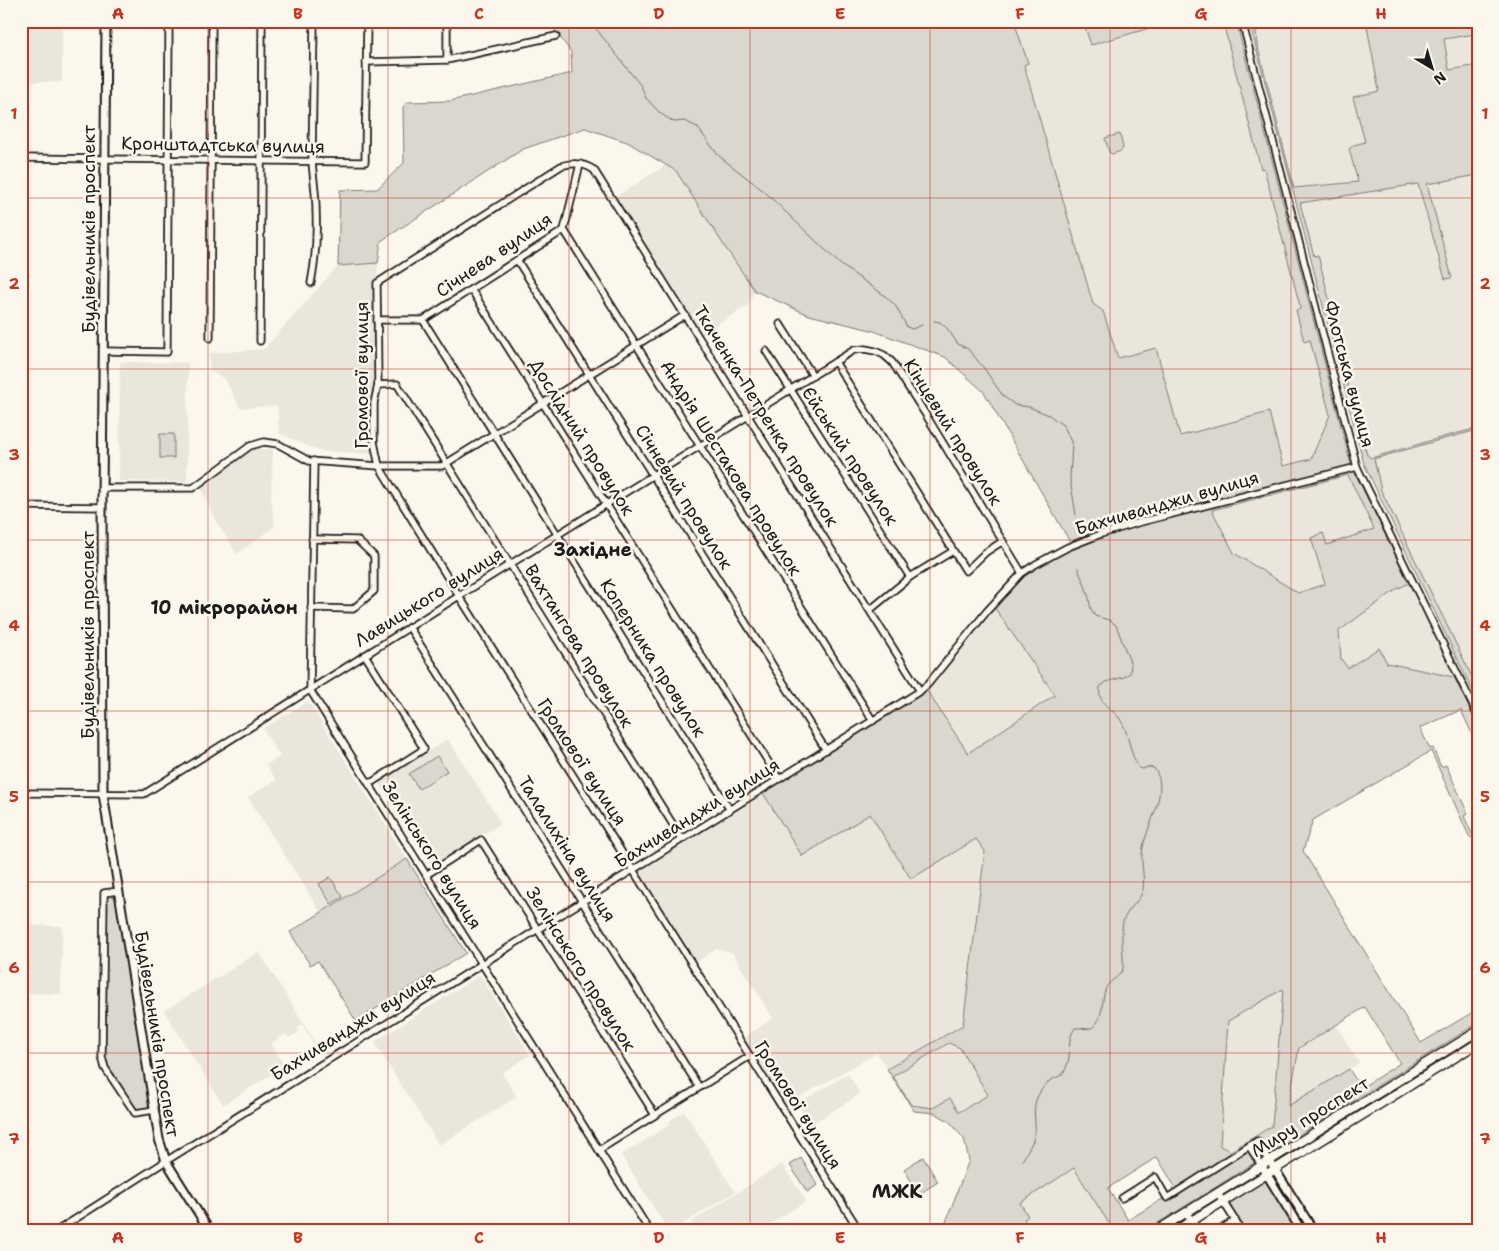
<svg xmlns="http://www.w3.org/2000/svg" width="1499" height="1251" font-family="'Shantell Sans',sans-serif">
<rect width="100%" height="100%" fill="#fbf7ec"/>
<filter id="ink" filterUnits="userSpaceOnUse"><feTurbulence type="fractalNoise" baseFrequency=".02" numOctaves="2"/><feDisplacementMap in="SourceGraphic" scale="10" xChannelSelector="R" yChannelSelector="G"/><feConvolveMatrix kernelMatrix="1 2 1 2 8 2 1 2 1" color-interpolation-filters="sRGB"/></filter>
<g filter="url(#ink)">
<g fill="#eae6dc">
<path d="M1014,21H1083L1091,45L1174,21H1199L1201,23L1217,21L1218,24L1223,23L1261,168H1264L1300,306L1301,309L1296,311L1304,341L1310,340L1330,415L1311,459L1283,467L1180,436L1156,348L1118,358L1103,311L1093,304L1024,64L1028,63Z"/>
<path d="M1256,21H1366L1379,92L1353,97L1365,142L1354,145L1349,149L1358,182L1294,188L1256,40L1257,39L1255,32L1258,30Z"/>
<path d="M1473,21H1478V65L1449,70L1444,39L1474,34Z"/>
<rect x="21" y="23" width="41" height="59"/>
<path d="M666,165L676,171L725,247L755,291L748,305L701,335L615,197Z"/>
<path d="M1478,175V428L1443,437L1371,458L1367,455L1358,425L1337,345L1340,344L1337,335L1335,336L1328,308L1331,307L1318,256H1314L1300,203L1419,184L1445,279L1451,277L1427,184Z"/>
<path d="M378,263L376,283V385L373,403V454L319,451L279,433L277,406L240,408L225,379L210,371L209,353L264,349L338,266Z"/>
<path d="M120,362L188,363L187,482L119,481Z"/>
<path d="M1478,430V689L1381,490L1374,459L1443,439Z"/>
<path d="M251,448L273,450L271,498L275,526L237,554L214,518L201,487Z"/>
<path d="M1348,475L1374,529L1327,545L1325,584L1298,593L1234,553L1212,510Z"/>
<path d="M1409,583L1454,677L1387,663L1348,668L1341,659L1339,631L1397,589Z"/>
<path d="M994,607L1055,695L968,753L925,688Z"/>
<path d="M308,701L407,859L321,913L248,797L276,780L266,765L280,757L263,729Z"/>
<path d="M448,739L501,823L433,867L379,782Z"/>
<path d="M763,793L802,856L870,814L977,838L985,851L963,1025L887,1069L877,1053L784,1106L742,1039L773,1018L732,953L716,949L695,963L637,871Z"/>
<path d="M21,925L62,926L61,994L21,993Z"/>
<path d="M259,952L318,1046L316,1047L302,1024L297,1028L299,1032L289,1038L286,1034L271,1043L285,1066L223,1105L164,1011Z"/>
<path d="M480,975L530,1055L502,1073L517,1097L439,1145L374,1042Z"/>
<path d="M1283,988L1272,1126L1231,1151L1220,1146L1228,1021Z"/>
<path d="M1336,1025L1359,1063L1288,1107L1299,1048Z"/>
<path d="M949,1043L960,1048L988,1095L958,1112L911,1105L893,1077Z"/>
<path d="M848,1074L860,1094L810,1125L797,1104Z"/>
<path d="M684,1111L735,1192L678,1227L680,1230H668L621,1155L671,1124L669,1121Z"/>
<path d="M782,1164L806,1201L761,1230H696L691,1222Z"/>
<path d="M1075,1168L1113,1230H1031L1024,1219L1028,1216L1020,1203Z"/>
</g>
<g fill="#dad7ce" stroke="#7b7a75" fill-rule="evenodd">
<path d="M548,21H1014L1028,63L1024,65L1093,304L1103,311L1118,358L1156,348L1180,436L1269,412L1283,466L1311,459L1330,415L1310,340L1304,342L1296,310L1300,309V306L1264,168L1261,169L1223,23L1218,24L1217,21H1236L1351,465L1136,520L1070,542L984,392L945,357L871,330L809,315L755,291L725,247L676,171L627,142L585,128L523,149L381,241L378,263L338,266L340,190L377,189L404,163L403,107L408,102L450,101L572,73L571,52Z"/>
<path d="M1083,21H1174L1091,45Z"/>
<path d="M1249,21H1256L1258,30L1256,32L1257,39L1256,40L1294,188L1358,182L1349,149L1354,145L1365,142L1353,97L1379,91L1366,21H1473L1475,34L1444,39L1449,70L1478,65V175L1427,184L1452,278L1445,279L1418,184L1300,203L1314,256L1318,255L1331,307L1328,308L1335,335H1337L1340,345L1337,346L1367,455L1371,458L1443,437L1478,428V430L1443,439L1374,459L1381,490L1478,689V702L1364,464Z"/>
<path d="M1120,134L1123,148L1121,151L1112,154L1109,152L1105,138Z"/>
<rect x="160" y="434" width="14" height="24"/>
<path d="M1354,471L1409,583L1397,589L1339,631L1341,659L1348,668L1379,648L1387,663L1454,677L1478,727V747L1461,710L1420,728L1430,749L1433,748L1441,767L1446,765L1468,814L1464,816L1472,834L1477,833L1478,847L1474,839L1469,836L1431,751L1313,820L1303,851L1421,1043L1478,1009V1023L1147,1230H1113L1074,1168L1020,1203L1028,1216L1024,1219L1031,1230H943L969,1160L964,1139L950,1122L935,1113L914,1111L887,1069L963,1025L985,851L976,839L911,879L870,814L802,856L763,793L906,704L925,688L968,753L1055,695L994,607C1007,592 1019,578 1035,567C1082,537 1139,525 1192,512C1246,498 1300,484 1354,471ZM1348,475L1374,529L1327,545L1323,533L1311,538L1325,584L1298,593L1234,553L1212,510ZM1283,989L1272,1126L1231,1151L1220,1146L1228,1021ZM1365,1007L1400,1063L1361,1088L1349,1069L1288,1106L1299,1048ZM949,1043L960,1048L988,1095L959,1112L950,1098L933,1108L911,1105L893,1076ZM1157,1157L1177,1190L1128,1220L1108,1188Z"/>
<path d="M437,756L447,771L419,789L409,774Z"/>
<path d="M407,859L466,953L356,1021L318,961L310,965L290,932Z"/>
<path d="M330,877L343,897L331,904L319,884Z"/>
<path d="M116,894L145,1081H146L151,1108L136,1110L108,1067L105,1060L106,896Z"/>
<path d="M923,1157L938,1182L919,1194L904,1169Z"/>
<path d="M801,1158L818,1185L807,1192L790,1165Z"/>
<path d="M1266,1180L1297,1230H1244L1227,1204Z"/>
</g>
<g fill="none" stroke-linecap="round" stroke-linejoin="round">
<g stroke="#74726e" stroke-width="1">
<path d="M590,21L641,86L646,98L661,114L674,122L685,121L697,127L719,156L765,192L841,265L884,295L895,305L907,327L912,329L922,325"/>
<path d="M934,321L940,322L947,328L958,344L968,349L983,367L1003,396L1015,405L1029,407L1049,415L1064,426L1072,444L1070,479L1076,515"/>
<path d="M1023,1160C1027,1150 1034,1143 1035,1132C1036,1121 1032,1109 1037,1098C1040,1091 1045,1084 1051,1080C1061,1075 1063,1077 1067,1065C1072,1053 1066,1040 1075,1028C1083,1027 1090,1032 1096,1024C1104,1013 1101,1000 1106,988C1109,980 1121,977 1123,968C1124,965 1123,960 1123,956C1122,945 1121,933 1123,922C1126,910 1138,903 1142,893C1146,885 1141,865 1142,855C1143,829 1172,792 1154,768L1148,767L1143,769L1139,768C1129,754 1130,734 1120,719C1112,707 1097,705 1100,687L1106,682L1124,677L1130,673L1131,665L1116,625L1109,620L1095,616C1088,606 1091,602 1087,592C1085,583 1080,576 1078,568"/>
</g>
<defs>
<g id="minor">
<path d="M1242,21L1357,467L1478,716"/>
<path d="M447,60V21"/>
<path d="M366,62L447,60L556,36"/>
<path d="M21,158L365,162L367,21"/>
<path d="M564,230L873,721"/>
<path d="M517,260L826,750"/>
<path d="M311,283C316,259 317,234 316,209C316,193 313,177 312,161L314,21"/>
<path d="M471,289L779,779"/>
<path d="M377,320H423L564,230L580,164"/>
<path d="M423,320L730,810"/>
<path d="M780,324L813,376"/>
<path d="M210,338L212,21"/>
<path d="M260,341L262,21"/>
<path d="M103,351L167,352L169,21"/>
<path d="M766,351L910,577"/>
<path d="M835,362L966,571L986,552L1003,541"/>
<path d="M378,385L397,384L682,839"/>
<path d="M314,461L310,690L649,1230"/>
<path d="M103,488H193L250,446L264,442L278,444L309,461L379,466H442L685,315"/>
<path d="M21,506L102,507"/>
<path d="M311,608L353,609L374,591V556L357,540L312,539"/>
<path d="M870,610L910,577L953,551"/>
<path d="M409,627L699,1087"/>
<path d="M365,655L424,749L369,784"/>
<path d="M21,793L144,794L459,596L854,350L865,349L875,351L884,355L892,362L926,415L1022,573"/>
<path d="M426,875L481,840L655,1115"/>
<path d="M119,891L104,893L102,1057L105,1068L135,1113L154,1110"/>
<path d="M1249,1146L1261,1165"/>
<path d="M599,1150L750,1056"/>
<path d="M1217,1192L1241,1230"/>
<path d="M1122,1198L1155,1177L1167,1198L1257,1141L1269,1160"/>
<path d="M1183,1214C1191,1216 1195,1222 1194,1230"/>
<path d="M58,1230L166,1161L920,691L928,684L987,611L1022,573L1036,564L1068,547L1101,534L1137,523L1357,467"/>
<path d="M859,1230L633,870L459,596L379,466L374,442V403L378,385L377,283L561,166C573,162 584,163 594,170L920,691"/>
<path d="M1220,1230L1235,1220"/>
</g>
<g id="major">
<path d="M106,21L102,502L103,794L159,1139L166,1161L209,1230"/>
<path d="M1269,1160L1313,1230"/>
<path d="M1261,1165L1301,1230"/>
</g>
<g id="highway">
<path d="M1158,1230L1478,1031"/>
<path d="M1177,1230L1478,1043"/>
</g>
</defs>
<use href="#minor" stroke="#1c1c1c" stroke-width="9"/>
<use href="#major" stroke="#1c1c1c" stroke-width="11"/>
<use href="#highway" stroke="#1c1c1c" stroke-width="11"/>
<use href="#minor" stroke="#fbf7ec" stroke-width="5.5"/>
<use href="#major" stroke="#fbf7ec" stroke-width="7"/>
<use href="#highway" stroke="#fbf7ec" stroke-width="8"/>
</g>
</g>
<path fill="none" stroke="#c8321e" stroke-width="1" stroke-opacity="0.55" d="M208,21V1230M388,21V1230M569,21V1230M750,21V1230M930,21V1230M1110,21V1230M1291,21V1230M21,198H1478M21,369H1478M21,540H1478M21,711H1478M21,882H1478M21,1053H1478"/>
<g text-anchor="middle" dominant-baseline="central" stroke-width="5" stroke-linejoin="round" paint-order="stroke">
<g font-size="18" fill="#1c1c1c" stroke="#fbf7ec">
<text transform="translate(223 145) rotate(1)">Кронштадтська вулиця</text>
<text transform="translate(89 229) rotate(-90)">Будівельників проспект</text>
<text transform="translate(494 255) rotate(-34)">Січнева вулиця</text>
<text transform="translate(1349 374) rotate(75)">Флотська вулиця</text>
<text transform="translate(362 375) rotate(-90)">Громової вулиця</text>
<text transform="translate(766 416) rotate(58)">Ткаченка-Петренка провулок</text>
<text transform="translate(953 432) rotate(58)">Кінцевий провулок</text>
<text transform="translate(582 437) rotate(58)">Дослідний провулок</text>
<text transform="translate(850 456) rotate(57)">Єйський провулок</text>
<text transform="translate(731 468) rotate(58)">Андрія Шестакова провулок</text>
<text transform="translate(684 497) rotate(58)">Січневий провулок</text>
<text transform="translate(1167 503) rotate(-16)">Бахчиванджи вулиця</text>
<text transform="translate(429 597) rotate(-32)">Лавицького вулиця</text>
<text transform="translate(88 635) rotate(-90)">Будівельників проспект</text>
<text transform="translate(579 646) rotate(58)">Вахтангова провулок</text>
<text transform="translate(653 658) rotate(58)">Коперника провулок</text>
<text transform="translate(582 762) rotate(57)">Громової вулиця</text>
<text transform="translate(697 813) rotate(-32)">Бахчиванджи вулиця</text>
<text transform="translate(567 849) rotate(58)">Талалихіна вулиця</text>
<text transform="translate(432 855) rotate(58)">Зелінського вулиця</text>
<text transform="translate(581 969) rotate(58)">Зелінського провулок</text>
<text transform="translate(353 1026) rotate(-32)">Бахчиванджи вулиця</text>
<text transform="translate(157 1034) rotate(81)">Будівельників проспект</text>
<text transform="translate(798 1105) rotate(58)">Громової вулиця</text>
<text transform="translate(1310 1117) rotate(-32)">Миру проспект</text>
</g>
<g font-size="19" font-weight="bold" fill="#1c1c1c" stroke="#fbf7ec">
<text x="593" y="549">Західне</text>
<text x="224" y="607">10 мікрорайон</text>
<text x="897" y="1191">МЖК</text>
</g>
</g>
<rect width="1499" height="1251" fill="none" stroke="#fbf7ec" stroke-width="55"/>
<g transform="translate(1432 68) rotate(142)" stroke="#fbf7ec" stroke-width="4" paint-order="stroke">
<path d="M0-4L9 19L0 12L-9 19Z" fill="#1c1c1c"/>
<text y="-8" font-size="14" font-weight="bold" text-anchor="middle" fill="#1c1c1c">N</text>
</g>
<rect x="28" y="28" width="1444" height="1196" fill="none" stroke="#c8321e" stroke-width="2"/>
<g font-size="16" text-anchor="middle" font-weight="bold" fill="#c8321e">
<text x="118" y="19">A</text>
<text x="298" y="19">B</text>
<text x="479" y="19">C</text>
<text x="659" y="19">D</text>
<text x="840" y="19">E</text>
<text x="1020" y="19">F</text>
<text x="1201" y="19">G</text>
<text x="1381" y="19">H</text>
<text x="14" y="119">1</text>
<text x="1485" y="119">1</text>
<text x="14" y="289">2</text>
<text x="1485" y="289">2</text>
<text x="14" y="460">3</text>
<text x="1485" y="460">3</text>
<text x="14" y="631">4</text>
<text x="1485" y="631">4</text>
<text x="14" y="802">5</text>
<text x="1485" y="802">5</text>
<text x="14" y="973">6</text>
<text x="1485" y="973">6</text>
<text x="14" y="1144">7</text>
<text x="1485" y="1144">7</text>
<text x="118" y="1243">A</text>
<text x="298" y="1243">B</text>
<text x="479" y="1243">C</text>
<text x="659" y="1243">D</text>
<text x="840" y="1243">E</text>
<text x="1020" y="1243">F</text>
<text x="1201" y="1243">G</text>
<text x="1381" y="1243">H</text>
</g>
</svg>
